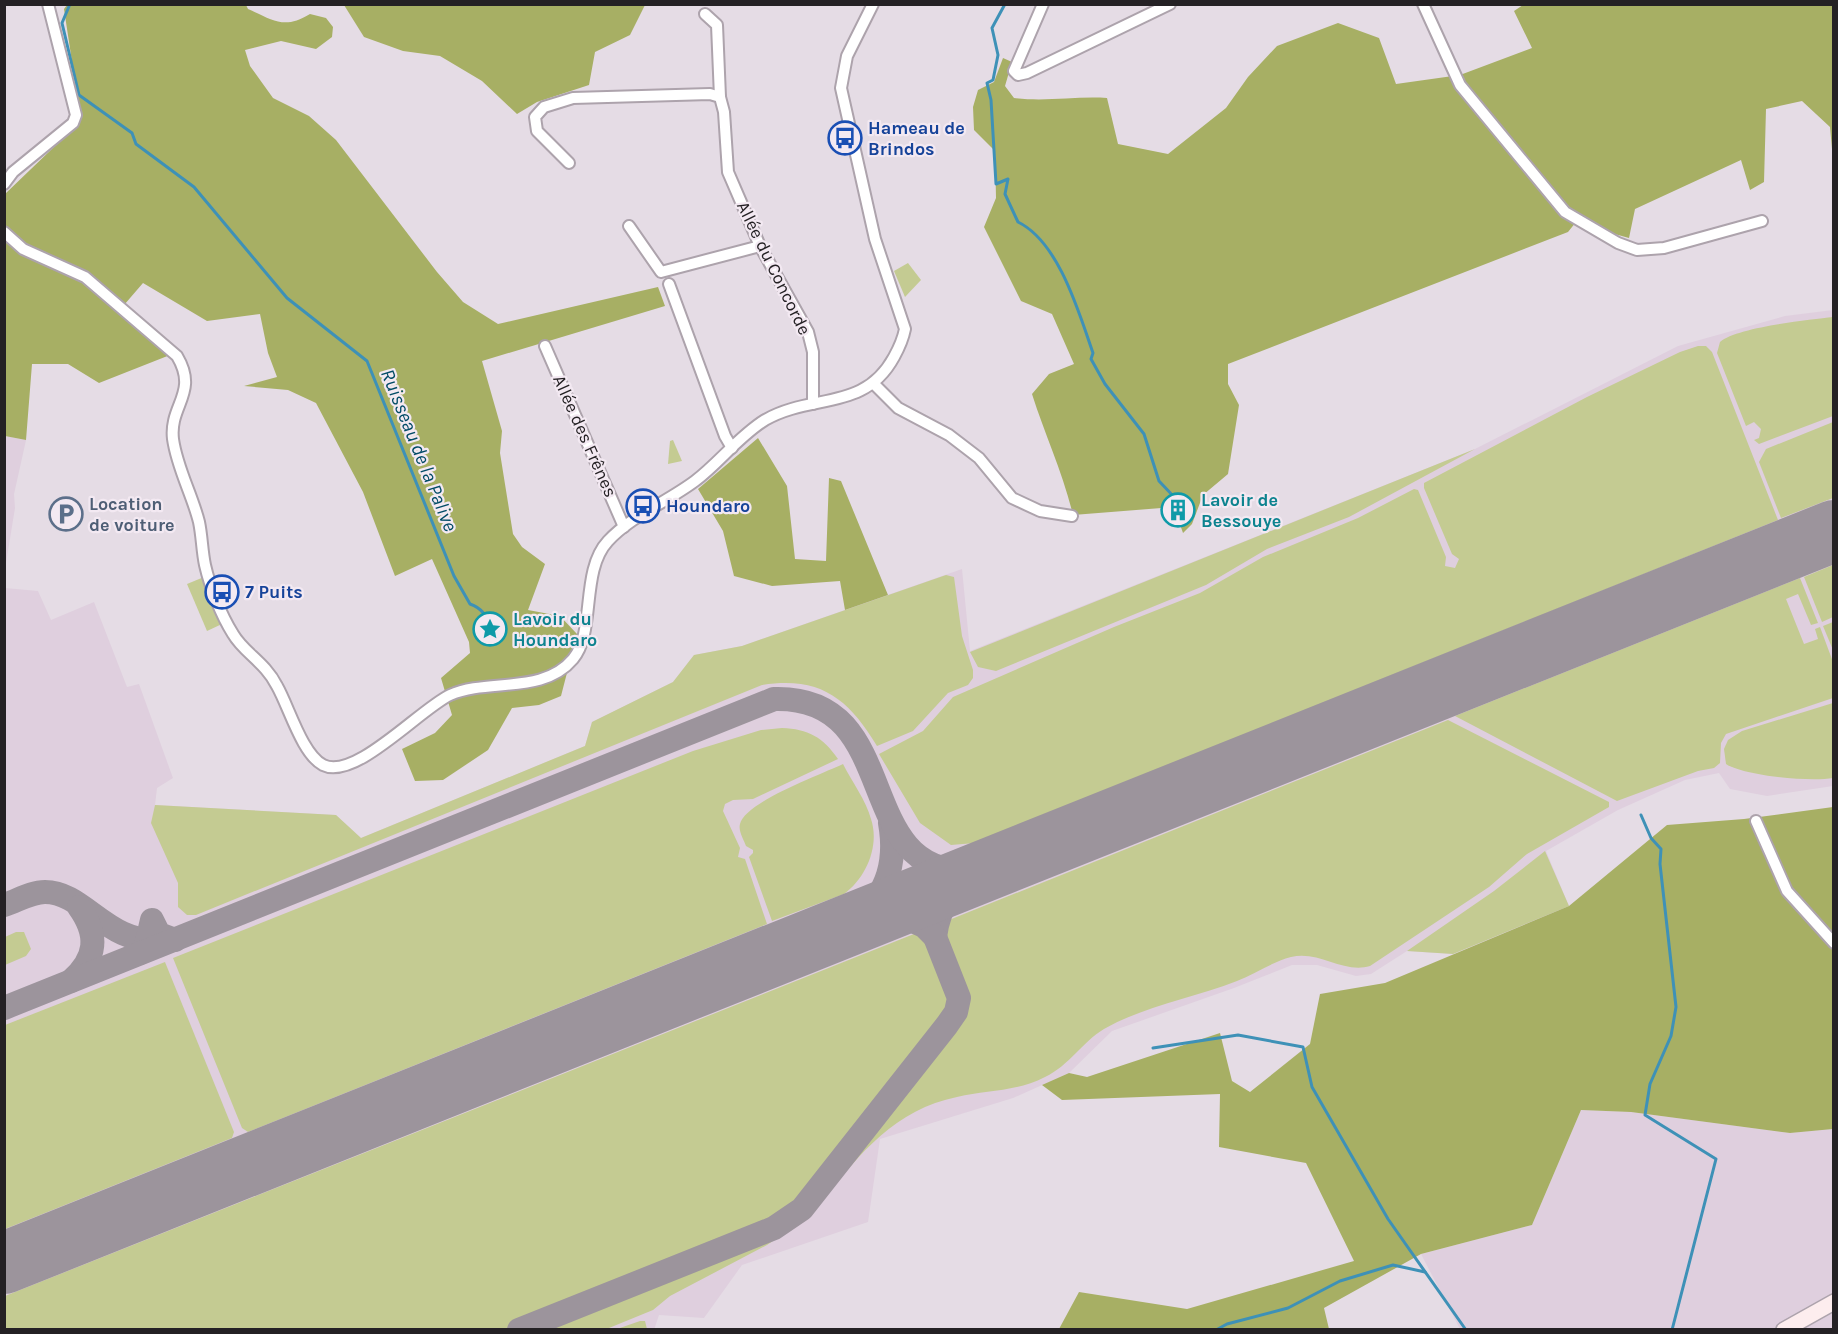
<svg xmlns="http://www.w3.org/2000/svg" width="1838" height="1334" font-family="Karla,sans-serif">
<rect width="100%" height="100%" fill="#e5dce5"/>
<g fill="#dfcfde">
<path d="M1833,310V786L1767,796L1730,789L1719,773L1685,780L1618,810L1546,851L1569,906L1453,954L1407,951L1371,974L1356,976L1317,965H1292L1234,988L1112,1031L1069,1073L1013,1098L880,1139L868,1222L742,1265L704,1318L659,1315L654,1330L5,1329V588L38,591L51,620L94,602L127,687L139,684L173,778L157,788L155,805L336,815L361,838L585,746L592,722L673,682L694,655L742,646L962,569L970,651L1475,449L1678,346L1785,316Z"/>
<path d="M5,436L26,440L14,494L15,508L5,569Z"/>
<path d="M1581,1110L1631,1112L1790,1133L1833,1129V1329H1460L1421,1254L1532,1225Z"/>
</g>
<g fill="#c4cb92">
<path d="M908,263L921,280L905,297L894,271Z"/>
<path d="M1833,317V416L1759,444L1754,440L1759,438L1761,429L1754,422L1746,426L1717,353L1720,342C1737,327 1808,320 1833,317Z"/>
<path d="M1698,346H1706L1712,352L1778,520L975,843L951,845L920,823L879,754L923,731L953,697L1114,627L1200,593L1263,557L1358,518L1414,489L1418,490L1446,557L1445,566L1455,568L1459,559L1452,554L1424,488V483L1587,397L1680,352Z"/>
<path d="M1833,422V498L1781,518L1759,462L1766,449Z"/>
<path d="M673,440L682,461L668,464L670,441Z"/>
<path d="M1475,449L1349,517L1267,549L1206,585L996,671L978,667L970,652Z"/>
<path d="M1833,565V617L1822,622L1804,577Z"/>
<path d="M946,575L954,577L962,636L973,670V678L968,685L948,693L913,731L877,746C848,698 820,676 762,685L196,915H187L178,907V883L151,823L155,805L336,815L361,838L585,746L592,722L673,682L694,655L742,646Z"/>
<path d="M204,577L222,624L207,631L187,584Z"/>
<path d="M1800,578L1818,623L1811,625L1798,594L1786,599L1804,644L1818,639L1815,629L1820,627L1833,662V698L1726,734L1721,743L1720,763L1714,768L1698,771L1617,801L1455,716Z"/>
<path d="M1833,622V650L1823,626Z"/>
<path d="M1833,703V778C1810,782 1745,776 1726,764L1724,749L1728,740L1742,731Z"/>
<path d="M1448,720L1609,802V807L1527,854L1489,887L1370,966C1343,974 1319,950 1291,957C1272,962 1255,974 1237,981C1194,998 1144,1006 1104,1029C1081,1043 1070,1065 1045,1077C1016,1092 987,1090 957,1097C896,1109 859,1154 823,1200L814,1201L961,1014C969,979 929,943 949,920Z"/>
<path d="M782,728C808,729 823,737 838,759L753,799L733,800L725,804L723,811L740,848L738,857L745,859L767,924L248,1132L242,1128L173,958L693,751L761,730Z"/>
<path d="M843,764C852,782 866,800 871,819C880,846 866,878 844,894L772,921L749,857L753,853V850L746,846C744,840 738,831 740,824C745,802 822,774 843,764Z"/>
<path d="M1545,851L1569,906L1453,954L1407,951L1494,891Z"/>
<path d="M16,932H24L31,949L26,956L5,965V937Z"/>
<path d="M919,932C936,942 955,983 954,1002C953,1010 947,1017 943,1023L799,1205L777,1221L505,1329H5V1296Z"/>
<path d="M165,962L234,1132L232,1138L5,1229V1025Z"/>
<path d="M800,1217L801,1222L767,1245L670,1296L653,1310L609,1328L532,1329L778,1231Z"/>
<path d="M640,1321H645L647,1329H617Z"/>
</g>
<g fill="#a7af64">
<path d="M67,5H246L248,9C273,20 284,30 310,14L326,18L333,27L332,37L316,49L281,41L245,50L250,66L273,98L309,116L336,140L437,272L463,302L498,324L658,287L665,306L482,361L502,431L500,453L513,534L522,547L545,564L528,610L560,616L577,634L561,696L539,705L512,708L488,750L443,780L415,781L402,749L435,733L452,715L441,678L470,653L469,642L432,559L395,576L363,492L316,403L288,390L244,386L277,377L268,353L260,314L207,321L143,283L118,312L152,337L170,355L99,383L68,364H32L26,440L5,436V194L81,121L64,9Z"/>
<path d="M344,5H645L630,35L595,52L589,85L537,102L517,114L482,81L440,56L403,51L364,37Z"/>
<path d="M1523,5H1833V160L1830,127L1802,101L1766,109L1764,182L1750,190L1741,160L1635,209L1629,238L1604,231L1580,217L1568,232L1228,364V384L1239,405L1228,474L1203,495L1192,524L1183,533L1174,507L1073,515C1063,473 1045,435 1032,394L1049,374L1074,364L1052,314L1021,301L984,227L996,198L995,151L974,130L973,107L978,90L994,82L1003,58L1012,62L1005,86L1014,98C1046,102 1076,96 1107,98L1118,144L1168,154L1226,108L1248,77L1277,46L1338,23L1379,38L1396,84L1460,75L1532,48L1514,11Z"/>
<path d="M758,438L787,486L795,559L826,561L829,478L841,481L888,595L845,610L840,581L772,586L734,576L723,531L698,489Z"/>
<path d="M1833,807V1129L1790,1133L1631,1112L1581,1110L1532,1225L1421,1254L1324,1308L1329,1329H1059L1079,1292L1187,1309L1354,1261L1306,1163L1219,1147L1220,1094L1062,1100L1042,1085L1069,1073L1087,1077L1220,1033L1232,1081L1250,1092L1310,1044L1320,994L1385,983L1569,906L1667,825L1744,819Z"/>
</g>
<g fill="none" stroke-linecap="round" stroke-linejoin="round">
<g stroke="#3e91b7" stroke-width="3">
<path d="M70,4L62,23L79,95L132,133L136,144L194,187L287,298L367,361L454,576L470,604C482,608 488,617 490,629"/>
<path d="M1005,4L992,28L998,55L993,80L987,83L991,100L996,184L1008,179L1005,194L1018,222C1059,242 1079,313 1093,353L1091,359L1105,384L1144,434L1159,481L1176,499L1177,507"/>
<path d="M1641,815L1651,838L1661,849L1660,864L1676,1007L1671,1036L1650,1084L1645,1115L1716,1159L1672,1330"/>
<path d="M1153,1048L1238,1035L1303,1047L1312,1087L1388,1219L1466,1330"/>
<path d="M1216,1330L1227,1324L1288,1308L1340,1281L1393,1265L1425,1272"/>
</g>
<g stroke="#9c949c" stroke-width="24">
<path d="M4,905C17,901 31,892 45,892C85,892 106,945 164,941"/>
<path d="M851,922C887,899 897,863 890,823"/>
<path d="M935,937C939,902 955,887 985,872"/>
<path d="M140,953L146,946L152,920L159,934L175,940"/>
<path d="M71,981C97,958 99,935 79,907"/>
<path d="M4,1008L774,699C905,695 850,872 967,871C978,871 989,867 999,866"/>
<path d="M4,1261L29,1254"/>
<path d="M519,1330L774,1228L802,1209L947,1025L956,1012L959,998L935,937L924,926L902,916L888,915L853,924"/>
</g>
<path stroke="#9c949c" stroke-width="62" d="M4,1263L1834,531"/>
<defs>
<g id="street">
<path d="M1043,4L1014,71L1018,75L1027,73L1170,4"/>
<path d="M1423,4L1460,85L1565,212L1618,243L1637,250L1664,248L1762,221"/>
<path d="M705,14L717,25L720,97"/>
<path d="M569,163L537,131L535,117L544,107L573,98L710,94L720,97L724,112L728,172L760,246L808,332L813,352V404"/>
<path d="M4,184L13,172L73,123L76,115L48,4"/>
<path d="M629,226L661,272L760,246"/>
<path d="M4,232L23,249L85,277L177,356C199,393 169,405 173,439C177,468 192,494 199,522C202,536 202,551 205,565C210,587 221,615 233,634C244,653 265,662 277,686C289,707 302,754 323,765C355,781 420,709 450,695C488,678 543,695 573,659C596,632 580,571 608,541C631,516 667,502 695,481C719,463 739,436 765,420C812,393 864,412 894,357C899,348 903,339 905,329L875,239L841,88L847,56L873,4"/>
<path d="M669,284L725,436L732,448"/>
<path d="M545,346L624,527"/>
<path d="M874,384L898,408L949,435L979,458L1012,498L1040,511L1072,516"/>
<path d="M1756,821L1787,891L1834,943"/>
</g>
<path id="secondary" d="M1784,1330L1834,1302"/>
</defs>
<use href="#street" stroke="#ada3ac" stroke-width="14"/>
<use href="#secondary" stroke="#ada3ac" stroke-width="18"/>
<use href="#street" stroke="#fff" stroke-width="10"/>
<use href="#secondary" stroke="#fdedee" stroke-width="15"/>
</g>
<defs>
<symbol id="bus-ring" viewBox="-11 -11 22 22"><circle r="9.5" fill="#f3e9f2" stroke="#1a4fb4" stroke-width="1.5"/><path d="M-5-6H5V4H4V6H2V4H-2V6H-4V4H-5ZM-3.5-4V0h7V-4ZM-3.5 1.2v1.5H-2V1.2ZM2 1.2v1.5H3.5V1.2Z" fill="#1a4fb4"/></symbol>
<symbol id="building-ring" viewBox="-11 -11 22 22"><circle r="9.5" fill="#f3e9f2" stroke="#0f9aa8" stroke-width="1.5"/><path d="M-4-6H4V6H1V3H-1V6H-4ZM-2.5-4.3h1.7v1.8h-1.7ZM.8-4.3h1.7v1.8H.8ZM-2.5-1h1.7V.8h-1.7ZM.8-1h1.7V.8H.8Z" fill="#0f9aa8"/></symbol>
<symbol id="parking-ring" viewBox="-11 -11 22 22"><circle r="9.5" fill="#f3e9f2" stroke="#5c6f8a" stroke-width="1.5"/><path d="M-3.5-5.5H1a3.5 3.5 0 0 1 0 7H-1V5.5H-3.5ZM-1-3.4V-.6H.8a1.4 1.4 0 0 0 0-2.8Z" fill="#5c6f8a"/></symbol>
<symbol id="sight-ring" viewBox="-11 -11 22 22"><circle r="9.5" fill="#f3e9f2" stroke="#0f9aa8" stroke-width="1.5"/><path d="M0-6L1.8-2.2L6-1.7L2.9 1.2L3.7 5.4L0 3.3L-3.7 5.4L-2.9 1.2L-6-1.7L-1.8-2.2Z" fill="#0f9aa8"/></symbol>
</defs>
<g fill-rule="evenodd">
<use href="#bus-ring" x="826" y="119" width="38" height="38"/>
<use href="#bus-ring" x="624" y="487" width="38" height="38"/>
<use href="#building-ring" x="1159" y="491" width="38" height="38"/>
<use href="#parking-ring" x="47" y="495" width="38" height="38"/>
<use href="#bus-ring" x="203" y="573" width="38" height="38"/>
<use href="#sight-ring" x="471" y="610" width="38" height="38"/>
</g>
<g text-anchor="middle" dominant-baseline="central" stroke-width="4.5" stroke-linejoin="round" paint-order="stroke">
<g font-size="18" font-weight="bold" fill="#164399" stroke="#f3e9f2" text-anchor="start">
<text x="868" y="128">Hameau de<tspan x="868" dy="21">Brindos</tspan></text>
<text x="666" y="506">Houndaro</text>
<text x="245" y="592">7 Puits</text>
</g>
<g font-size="18" fill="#242124" stroke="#f3e9f2">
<text transform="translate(774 268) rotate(64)">Allée du Concorde</text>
<text transform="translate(585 436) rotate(66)">Allée des Frênes</text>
</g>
<g font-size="18" font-weight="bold" fill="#0d838f" stroke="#f3e9f2" text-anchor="start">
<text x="1201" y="500">Lavoir de<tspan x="1201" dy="21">Bessouye</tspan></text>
<text x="513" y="619">Lavoir du<tspan x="513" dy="21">Houndaro</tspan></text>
</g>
<g font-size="18" font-weight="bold" fill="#4e5e75" stroke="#f3e9f2" text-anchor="start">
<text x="89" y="504">Location<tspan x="89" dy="21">de voiture</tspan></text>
</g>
<g font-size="20" font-style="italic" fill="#024b66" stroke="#f3e9f2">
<text transform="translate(419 450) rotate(68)">Ruisseau de la Palive</text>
</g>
</g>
<rect width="1838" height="1334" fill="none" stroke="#242124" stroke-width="12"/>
</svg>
